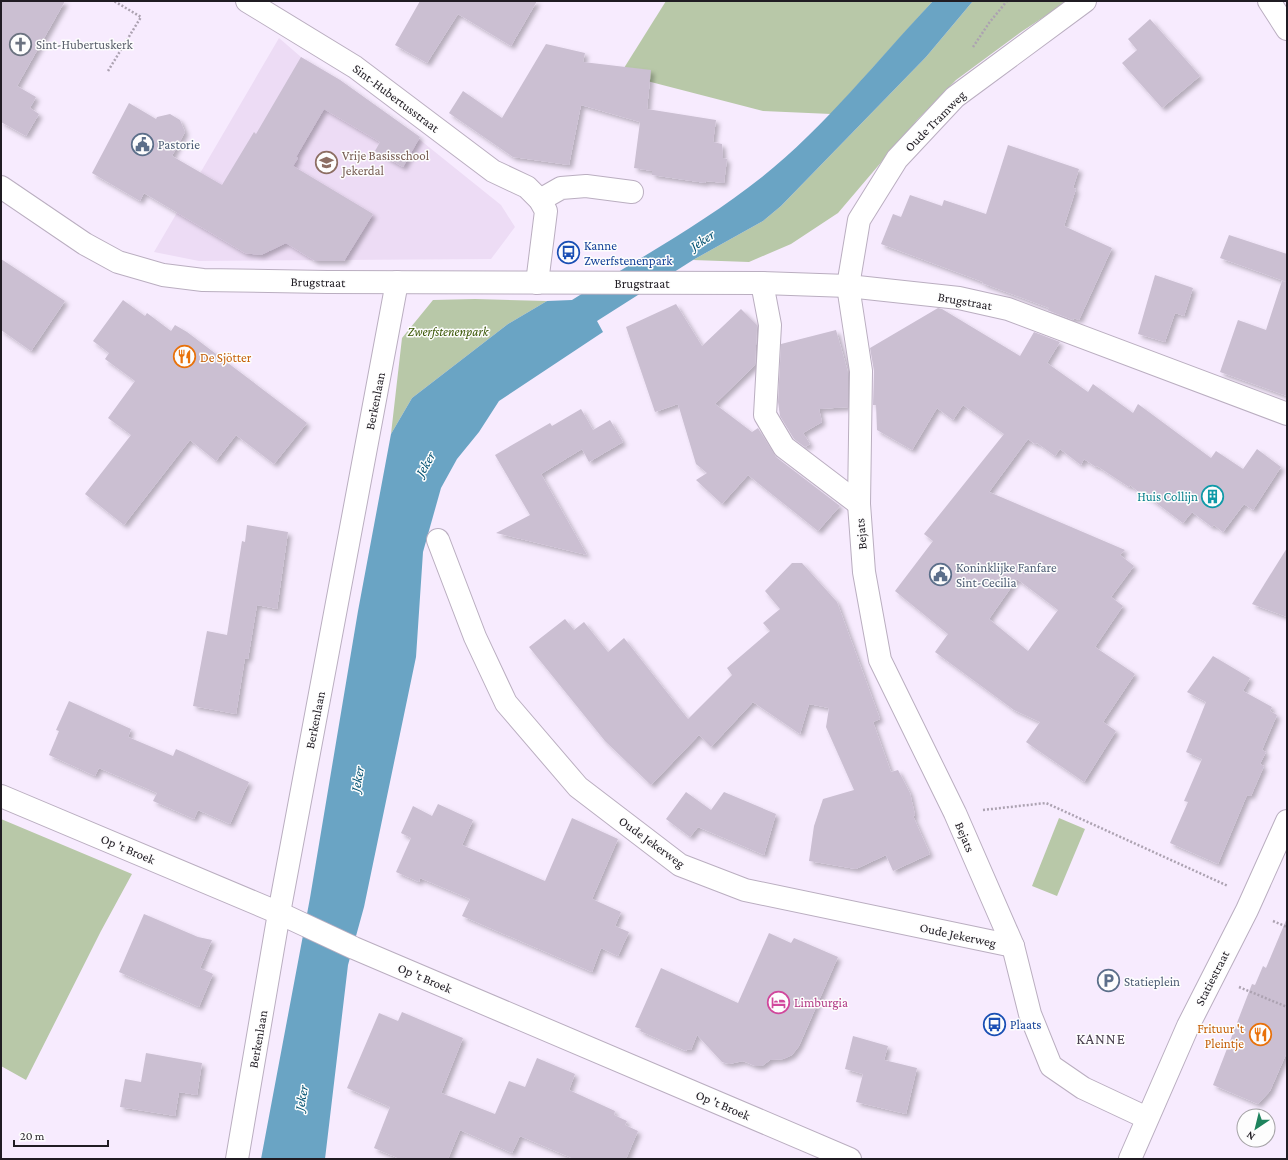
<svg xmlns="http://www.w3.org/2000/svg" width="1288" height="1160" font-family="'Crimson Pro',serif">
<defs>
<filter id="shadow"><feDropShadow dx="3.5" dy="3.5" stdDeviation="2" flood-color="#0004"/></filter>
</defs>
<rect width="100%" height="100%" fill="#f7ebfe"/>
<path fill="#eddcf5" d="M279,38L301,57L340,80L394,119L501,205L515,227L491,259L199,261L154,252Z"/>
<g fill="#b8c8a8">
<path d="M666,1H933L831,114L763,111L647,81L624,68Z"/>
<path d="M973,1H1068L1021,32L956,80L918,119L838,213L791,244L749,262L693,260L763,221L781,206L926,57Z"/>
<path d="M475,299L547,301L508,324L412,398L391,434L402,338L433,300Z"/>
<path d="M1059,818L1085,829L1057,896L1032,886Z"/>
<path d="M1,819L132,874L101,931L26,1080L1,1066Z"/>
</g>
<path fill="#6aa4c4" d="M933,1H973L926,57L781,206L763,221L693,260L597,321L603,332L499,401L479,432L457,459L441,488L423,552L416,657L364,907L348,965L325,1159H261L310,898L358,611L391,434L412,398L508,324L547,301L572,300C636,260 703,224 762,177C826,126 877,60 933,1Z"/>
<g fill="#cbbfd2" fill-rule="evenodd" filter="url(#shadow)">
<path d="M1,1H65L17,86L36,97L30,108L39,114L26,136L1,122Z"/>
<path d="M420,1H537L511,46L458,14L427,63L395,45Z"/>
<path d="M1150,19L1200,76L1162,108L1122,63L1137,50L1128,39Z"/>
<path d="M546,44L585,53L583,62L651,70L647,109L716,120L713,142L722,144L723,158L727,159L724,183L706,181L705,183L652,175V171L634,168L640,122L581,105L569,165L513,157L449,113L463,91L502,118Z"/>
<path d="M301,57L340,80L420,137L403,167L375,151L380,142L324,109L296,157L298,158L293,166L373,214L344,261H315L286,243L261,255L245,253L144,193L140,201L92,173L129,103L156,119L157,117L170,114L180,120L185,132L172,156L222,185L254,132L256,134Z"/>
<path d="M1008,145L1079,169L1073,188L1076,189L1064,226L1112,248L1079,320L1074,318L1073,320L1047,310L1049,308L982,283L983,282L881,244L893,214L901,217L910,195L942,206L944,200L986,214Z"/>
<path d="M1229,235L1287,254V396L1220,372L1238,320L1266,330L1282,281L1287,282L1220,258Z"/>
<path d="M1,259L65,301L31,351L1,330Z"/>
<path d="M1155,275L1193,288L1184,316L1175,313L1165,342L1138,334Z"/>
<path d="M123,300L145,316L147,313L171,331L175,325L187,332L307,423L274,464L236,435L216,461L190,440L124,525L85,494L131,435L108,418L135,381L105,359L109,353L93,341Z"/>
<path d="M676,304L702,346L741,309L757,325L755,365L715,404L752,432L758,428L776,457L840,506L818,531L748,475L722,504L696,480L707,473L696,464L678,404L655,412L626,327Z"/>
<path d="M938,308L942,309L1020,356L1034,332L1060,342L1047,363L1088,392L1093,384L1133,413L1138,404L1211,458L1216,451L1243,469L1257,449L1281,467L1253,510L1244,504L1223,532L1214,525L1212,527L1192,512L1183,523L1147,496L1145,497L1130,485L1129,487L1097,466L1096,467L1084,459L1081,465L1060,449L1055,456L1037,443L1035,444L1028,439L989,492L1125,550L1120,555L1134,566L1111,597L1123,606L1095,647L1135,674L1103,722L1116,731L1084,782L1026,742L1040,722L1014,710L935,652L948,634L895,591L933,541L924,534L1004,434L963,405L953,420L937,408L912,450L877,430L876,405H873L874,371L870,348ZM1017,579L1058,610L1028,651L989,619Z"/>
<path d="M836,330L848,372V407L819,409L822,422L803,433L810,444L805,447L794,439L780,416L778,402L781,344Z"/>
<path d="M581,409L593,430L610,420L623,442L589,462L582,449L541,474L587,555L496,533L530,515L495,455L550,423L552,426Z"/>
<path d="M247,525L288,532L277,609L257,605L248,659L245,658L236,714L193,706L207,631L227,635L242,541L245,542Z"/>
<path d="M1287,548V617L1252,604Z"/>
<path d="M792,563H802L837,602L880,719L873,722L891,772L898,770L910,793L915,815L913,816L930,854L893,871L886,855L856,869L809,861L814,826L823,799L854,790L826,727L829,708L809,704L800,734L753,702L711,747L699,735L651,785L605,741L529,647L565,619L574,630L584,622L608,652L624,638L688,719L732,675L727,668L770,631L763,623L780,609L765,591Z"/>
<path d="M1213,656L1250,678L1243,691L1272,707L1270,711L1277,715L1262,750L1266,752L1260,764L1264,766L1251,796L1247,795L1218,864L1170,843L1188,802L1184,801L1202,759L1186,752L1206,702L1187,692Z"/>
<path d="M69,701L131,729L128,737L173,756L176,749L249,782L230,824L198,810L194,819L153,801L157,793L99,768L95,776L49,755L59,731L56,730Z"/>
<path d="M686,792L711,810L724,792L776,814L764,855L698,827L690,837L666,819Z"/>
<path d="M438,804L473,820L462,845L545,881L572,818L618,839L592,899L621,912L615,926L629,932L618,956L601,948L592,972L462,916L470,899L420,878L419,882L396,872L411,838L401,833L413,806L432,816Z"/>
<path d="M144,914L198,937L212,940L200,968L213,974L199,1007L119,972Z"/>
<path d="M1287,918V1052L1270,1091L1258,1104L1213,1085L1252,984L1255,985L1263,966L1266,968Z"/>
<path d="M769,933L791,943L794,938L838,957L799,1046L792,1055L783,1059L770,1060L762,1066H755L743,1061L729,1064L722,1062L697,1035L691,1050L687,1049L686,1051L640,1031L641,1029L635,1027L661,968L738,1003Z"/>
<path d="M402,1012L463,1038L441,1093L495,1114L509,1081L525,1087L537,1058L575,1074L569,1090L615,1111L614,1115L627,1121L625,1125L638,1131L626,1159H574L520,1136L512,1153L460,1130L448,1159H400L374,1148L390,1107L347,1088L379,1013L398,1021Z"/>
<path d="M853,1036L888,1046L884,1060L917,1068L906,1114L856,1102L863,1074L845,1069Z"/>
<path d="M146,1053L202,1063L197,1095L179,1092L175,1116L120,1107L125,1079L141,1082Z"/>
</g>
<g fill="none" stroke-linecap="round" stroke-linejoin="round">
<defs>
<g id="street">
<path d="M247,1L355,67L493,171L527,187L540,200L546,211L537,283"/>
<path d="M1085,1L955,97L897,159L859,220L848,286L861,371L859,504L864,572L880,660L955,813L1013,946L1030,1014L1051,1066L1083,1088L1147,1118"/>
<path d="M1,187L85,244L118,262L163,275L203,280L327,282L762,283L848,286L959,298L1008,309L1287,414"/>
<path d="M540,200L561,188L586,186L632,192"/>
<path d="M762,283L770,325L765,415L784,447L859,504"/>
<path d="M438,540L475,637L506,703L578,787L680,865L745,890L1013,946"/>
<path d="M1,796L279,913L354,948L850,1159"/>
<path d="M237,1159L279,913L397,282"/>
</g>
<g id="secondary">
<path d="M1269,1L1287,29"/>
<path d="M1130,1159L1188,1026L1247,910L1287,821"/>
</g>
</defs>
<use href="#street" stroke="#baaec0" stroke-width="24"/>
<use href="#secondary" stroke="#baaec0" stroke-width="24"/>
<g stroke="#aca2b1" stroke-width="2.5" stroke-dasharray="2 2" stroke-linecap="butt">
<path d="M973,47L989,23L1007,1"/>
<path d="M108,71L141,17L114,1"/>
<path d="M983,810L1046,803L1228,886"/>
<path d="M1273,921L1287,927"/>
<path d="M1239,987L1287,1007"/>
</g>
<use href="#street" stroke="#fff" stroke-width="22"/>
<use href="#secondary" stroke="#fff" stroke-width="22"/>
</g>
<defs>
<symbol id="church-ring" viewBox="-11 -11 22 22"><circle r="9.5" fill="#fdfdfd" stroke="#6b7280" stroke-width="1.5"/><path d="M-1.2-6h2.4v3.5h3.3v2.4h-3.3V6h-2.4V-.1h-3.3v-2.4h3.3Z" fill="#6b7280"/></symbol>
<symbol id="civic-ring" viewBox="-11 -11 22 22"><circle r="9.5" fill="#fdfdfd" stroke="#5c6f8a" stroke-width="1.5"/><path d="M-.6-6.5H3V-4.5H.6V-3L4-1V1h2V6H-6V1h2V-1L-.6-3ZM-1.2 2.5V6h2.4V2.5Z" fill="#5c6f8a"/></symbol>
<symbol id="school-ring" viewBox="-11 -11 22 22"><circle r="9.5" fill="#fdfdfd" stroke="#8d6e63" stroke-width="1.5"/><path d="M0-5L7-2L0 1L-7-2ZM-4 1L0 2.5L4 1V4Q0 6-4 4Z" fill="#8d6e63"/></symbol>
<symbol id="bus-ring" viewBox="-11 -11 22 22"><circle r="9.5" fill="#fdfdfd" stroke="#1a4fb4" stroke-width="1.5"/><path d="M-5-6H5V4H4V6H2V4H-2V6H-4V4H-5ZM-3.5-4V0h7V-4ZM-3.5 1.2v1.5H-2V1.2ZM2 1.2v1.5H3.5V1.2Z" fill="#1a4fb4"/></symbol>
<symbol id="restaurant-ring" viewBox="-11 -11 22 22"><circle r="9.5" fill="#fdfdfd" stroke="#e8710a" stroke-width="1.5"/><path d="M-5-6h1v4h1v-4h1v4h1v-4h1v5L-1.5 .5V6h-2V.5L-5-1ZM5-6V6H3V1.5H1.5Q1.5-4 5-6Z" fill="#e8710a"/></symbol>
<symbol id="building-ring" viewBox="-11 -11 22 22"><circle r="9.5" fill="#fdfdfd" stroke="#0f9aa8" stroke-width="1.5"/><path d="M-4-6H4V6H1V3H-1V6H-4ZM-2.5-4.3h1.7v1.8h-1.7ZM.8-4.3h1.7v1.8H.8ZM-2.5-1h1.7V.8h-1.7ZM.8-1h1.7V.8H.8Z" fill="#0f9aa8"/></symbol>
<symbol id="parking-ring" viewBox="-11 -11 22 22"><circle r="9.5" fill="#fdfdfd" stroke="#5c6f8a" stroke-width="1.5"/><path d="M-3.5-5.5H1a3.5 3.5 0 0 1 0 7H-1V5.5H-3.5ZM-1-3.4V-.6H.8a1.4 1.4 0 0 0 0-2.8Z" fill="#5c6f8a"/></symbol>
<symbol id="hotel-ring" viewBox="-11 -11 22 22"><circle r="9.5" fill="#fdfdfd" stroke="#d1479c" stroke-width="1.5"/><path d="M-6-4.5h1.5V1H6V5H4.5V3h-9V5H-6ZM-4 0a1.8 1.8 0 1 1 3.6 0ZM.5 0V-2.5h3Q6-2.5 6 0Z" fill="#d1479c"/></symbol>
</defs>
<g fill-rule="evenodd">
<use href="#church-ring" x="8" y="32" width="25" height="25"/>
<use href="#civic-ring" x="130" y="132" width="25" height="25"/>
<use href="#school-ring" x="314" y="150" width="25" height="25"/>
<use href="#bus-ring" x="556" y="240" width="25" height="25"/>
<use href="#restaurant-ring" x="172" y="344" width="25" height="25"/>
<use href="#building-ring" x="1200" y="484" width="25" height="25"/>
<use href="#civic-ring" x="928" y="562" width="25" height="25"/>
<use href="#parking-ring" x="1096" y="968" width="25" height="25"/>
<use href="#hotel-ring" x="766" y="990" width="25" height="25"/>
<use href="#bus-ring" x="982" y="1012" width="25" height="25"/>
<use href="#restaurant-ring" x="1248" y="1022" width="25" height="25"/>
</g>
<g text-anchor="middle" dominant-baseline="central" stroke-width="3" stroke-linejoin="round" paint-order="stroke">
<g font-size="13" fill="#5b616d" stroke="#fdfdfd" text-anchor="start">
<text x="36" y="44">Sint-Hubertuskerk</text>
</g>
<g font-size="13" fill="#201c23" stroke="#fdfdfd">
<text transform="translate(396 98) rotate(37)">Sint-Hubertusstraat</text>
<text transform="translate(935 121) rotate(-45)">Oude Tramweg</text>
<text transform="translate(318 282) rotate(1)">Brugstraat</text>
<text x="642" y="283">Brugstraat</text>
<text transform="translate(965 301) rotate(10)">Brugstraat</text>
<text transform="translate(375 401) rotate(-79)">Berkenlaan</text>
<text transform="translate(861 534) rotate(-95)">Bejats</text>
<text transform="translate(315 720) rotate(-79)">Berkenlaan</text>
<text transform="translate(965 837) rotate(67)">Bejats</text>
<text transform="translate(652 842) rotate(36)">Oude Jekerweg</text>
<text transform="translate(128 849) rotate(23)">Op 't Broek</text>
<text transform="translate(958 935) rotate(12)">Oude Jekerweg</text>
<text transform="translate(425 978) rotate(23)">Op 't Broek</text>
<text transform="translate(1212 978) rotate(-63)">Statiestraat</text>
<text transform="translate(258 1039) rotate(-80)">Berkenlaan</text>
<text transform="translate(723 1105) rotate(23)">Op 't Broek</text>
</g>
<g font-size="13" fill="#4e5e75" stroke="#fdfdfd" text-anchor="start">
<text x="158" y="144">Pastorie</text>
<text x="956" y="567">Koninklijke Fanfare<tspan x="956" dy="15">Sint-Cecilia</tspan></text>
<text x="1124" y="981">Statieplein</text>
</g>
<g font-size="13" fill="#785e54" stroke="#fdfdfd" text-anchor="start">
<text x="342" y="155">Vrije Basisschool<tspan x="342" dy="15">Jekerdal</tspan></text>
</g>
<g font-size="13" fill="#164399" stroke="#fdfdfd" text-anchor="start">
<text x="584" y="245">Kanne<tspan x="584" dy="15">Zwerfstenenpark</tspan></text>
<text x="1010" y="1024">Plaats</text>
</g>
<g font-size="13" font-style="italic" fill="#3b5706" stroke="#fdfdfd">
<text x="448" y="331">Zwerfstenenpark</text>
</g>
<g font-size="13" fill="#c56008" stroke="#fdfdfd" text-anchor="start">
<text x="200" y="357">De Sjötter</text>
<text x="1244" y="1028" text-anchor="end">Frituur 't<tspan x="1244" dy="15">Pleintje</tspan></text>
</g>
<g font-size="13" fill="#0d838f" stroke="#fdfdfd" text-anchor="end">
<text x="1198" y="496">Huis Collijn</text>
</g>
<g font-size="13" fill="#b23c85" stroke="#fdfdfd" text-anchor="start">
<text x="794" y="1002">Limburgia</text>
</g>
<g font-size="14" font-style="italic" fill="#005171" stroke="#fdfdfd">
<text transform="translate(702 240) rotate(-34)">Jeker</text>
<text transform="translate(425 464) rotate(-60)">Jeker</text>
<text transform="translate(357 779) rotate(-80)">Jeker</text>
<text transform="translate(301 1098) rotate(-80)">Jeker</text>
</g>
<g font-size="15" letter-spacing="1" fill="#4b4150" stroke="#fdfdfd">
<text x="1101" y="1039">KANNE</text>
</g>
</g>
<rect width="1288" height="1160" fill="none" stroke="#201c23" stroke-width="4"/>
<g transform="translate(1256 1128) rotate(215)"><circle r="19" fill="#fdfdfd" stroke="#a5a3a6"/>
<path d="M0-3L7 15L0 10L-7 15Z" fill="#1e835d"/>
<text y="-6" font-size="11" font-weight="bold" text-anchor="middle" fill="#201c23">N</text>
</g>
<path d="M14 1140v6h94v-6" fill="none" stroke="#201c23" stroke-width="2"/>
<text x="20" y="1140" font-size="12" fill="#201c23" stroke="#fdfdfd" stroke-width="3" paint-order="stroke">20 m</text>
</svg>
